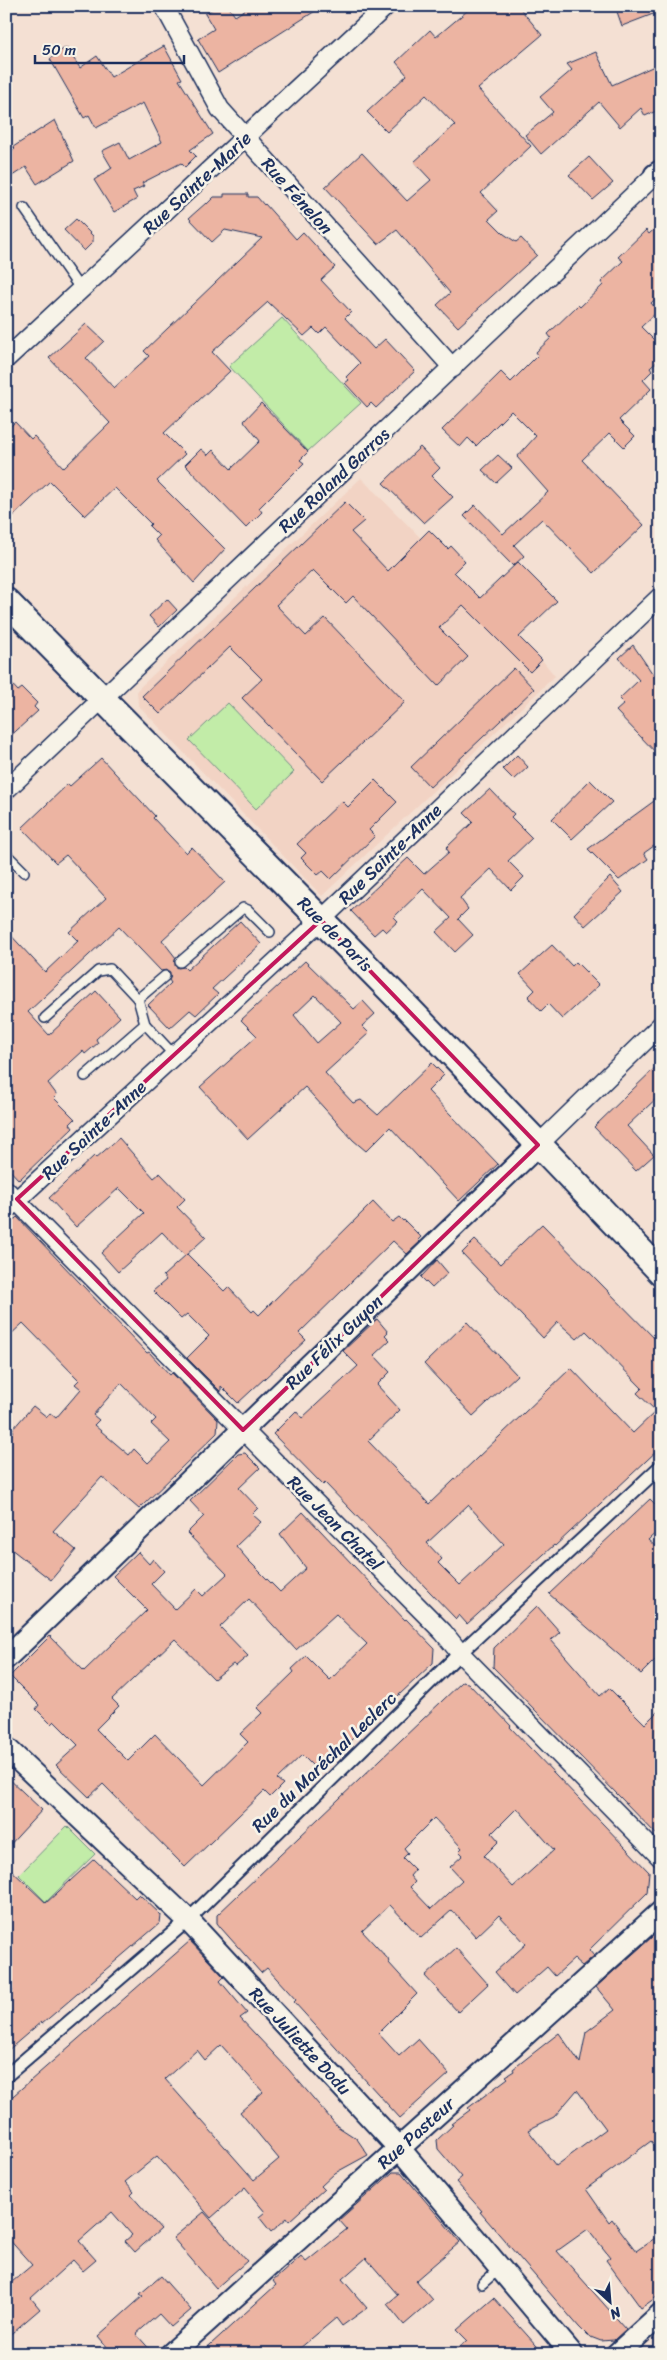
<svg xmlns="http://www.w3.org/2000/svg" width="667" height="2360" font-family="Sriracha,sans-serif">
<rect width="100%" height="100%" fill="#f4e0d3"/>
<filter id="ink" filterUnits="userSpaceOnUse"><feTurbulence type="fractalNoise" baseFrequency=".02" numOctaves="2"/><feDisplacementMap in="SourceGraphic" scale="10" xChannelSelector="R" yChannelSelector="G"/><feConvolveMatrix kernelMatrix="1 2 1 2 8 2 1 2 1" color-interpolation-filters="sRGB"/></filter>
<g filter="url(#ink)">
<path fill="#f2d3c4" d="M361,478L542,660L555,676L322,896L138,705L137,690Z"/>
<g fill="#c2eca8" stroke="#6e8e83">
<path d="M282,318L361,403L308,451L229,366Z"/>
<path d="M228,703L294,772L256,809L189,740Z"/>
<path d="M67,1826L95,1854L46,1902L19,1875Z"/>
</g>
<g fill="#ecb4a2" stroke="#1b2f5e" fill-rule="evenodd">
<path d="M217,6H228L235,16L251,6H323L218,73L198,39L214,29L205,14Z"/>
<path d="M473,6H518L542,35L478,89L531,146L481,193L498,211L489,219L504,234L516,242L521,238L537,255L458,327L437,305L450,293L397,230L378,244L325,187L362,153L407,201L431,180L414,162L455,125L426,95L387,132L367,112L407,75L396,62L430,30L436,37Z"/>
<path d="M615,6H661V11L622,26Z"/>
<path d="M164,46L182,79L179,80L213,134L190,150L196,156L185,167L181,163L142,183L144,186L133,191L137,199L114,212L94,180L112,168L102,151L120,142L129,160L162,142L143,103L96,128L89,115L84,118L50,59L66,47L80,68L97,56L111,77Z"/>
<path d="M596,52L612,85L661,63V109L645,116L641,108L620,127L599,102L541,154L525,135L553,112L540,97L572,70L567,64Z"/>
<path d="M55,120L74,161L37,184L26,167L6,180V154L15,149L13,147Z"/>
<path d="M589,157L613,183L593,200L569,175Z"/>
<path d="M224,194H248V197H257L264,205L265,204L296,239L303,232L335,267L321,280L351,312L345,318L374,349L385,339L415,371L376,408L371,403L367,407L345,383L349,380L346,377L360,363L326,327L319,334L313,328L304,336L268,302L212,352L230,371L164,433L185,454L157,481L225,549L194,583L155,540L159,536L149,526L151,524L115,488L85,516L50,481L6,523V431L15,422L31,439L34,436L64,468L110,423L49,358L86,324L104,341L86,358L114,388L149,356L144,351L262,238L225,230L212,242L189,218L206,203L207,204L214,197H224Z"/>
<path d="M76,219L93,236V242L84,251L64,230Z"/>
<path d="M661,223V294L651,303L658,311L641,327L661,347V358L650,368L652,371L643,380L651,389L619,420L635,436L624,447L610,433L582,460L644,525L594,573L542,519L514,545L524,556L513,566L464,516L475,505L503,534L548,492L517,457L536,436L511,411L476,446L468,438L460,447L442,430L501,372L511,382L538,355L536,352L551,338L548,334L578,305L580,307L603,285L601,282L623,261L618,257L646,230L649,234Z"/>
<path d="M261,403L308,452L300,460L304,463L259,508L262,512L246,528L185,465L201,449L208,455L213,450L231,469L260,441L244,421Z"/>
<path d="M420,447L440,468L432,476L453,497L424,523L383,483Z"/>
<path d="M498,455L512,468L496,483L482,470Z"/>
<path d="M345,502L364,521L351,532L388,571L429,530L448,549L451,546L465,561L454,572L480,598L518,562L557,601L519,637L542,660L530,672L463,605L439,628L468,657L438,686L353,596L346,603L313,570L276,605L306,636L325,618L405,702L322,781L242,698L262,679L230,647L160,714L142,696Z"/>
<path d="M167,599L177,610L159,627L149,616Z"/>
<path d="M633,645L661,686V758L616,711L624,704L619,699L639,680L619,658Z"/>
<path d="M514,668L534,689L430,787L411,767Z"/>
<path d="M6,678L18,691L22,688L37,703L34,707L38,711L6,740Z"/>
<path d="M517,755L528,767L514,780L503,769Z"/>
<path d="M101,758L155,816L153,818L186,853L192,847L225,882L162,940L176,958L175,966L178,968L184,967L187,970L240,921L261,944L212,989L218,994L196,1015L190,1010L170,1028L148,1005L171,983L169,980L170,972L167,970L161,971L119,927L28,1012L49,1035L96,991L120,1017L96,1039L98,1043L85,1054L83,1051L48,1083L57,1095L54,1098L75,1119L70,1124L73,1128L19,1180L6,1166V930L45,972L78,941L69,932L106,898L66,855L56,863L22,828L68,784L70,786Z"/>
<path d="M375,780L397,802L369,830L375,836L331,879L323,871L318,875L301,858L306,853L297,844L342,801L348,807Z"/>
<path d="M590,780L612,802L572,839L552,819Z"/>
<path d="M490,789L514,814L511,817L532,838L508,861L524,877L511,890L491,869L460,898L468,909L458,919L473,935L455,952L436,932L451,918L423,889L394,917L398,921L386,932L382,928L374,935L351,911L408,858L424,874L449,852L446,848L473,822L464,813Z"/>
<path d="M661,796V841L644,853L648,859L619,880L588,849Z"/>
<path d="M610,877L623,892L585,926L574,914Z"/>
<path d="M552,945L572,966L576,962L599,985L562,1019L548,1004L541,1011L528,997L535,990L520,974Z"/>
<path d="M305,961L354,1009L363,1001L375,1014L362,1026L369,1033L325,1073L353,1103L361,1100L378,1115L432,1063L444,1075L428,1091L498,1164L459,1201L390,1127L366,1151L353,1140L305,1087L248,1139L200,1087L257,1036L241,1020ZM315,995L341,1022L317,1043L294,1015Z"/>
<path d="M661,1062V1094L627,1126L654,1155L636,1171L594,1127Z"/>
<path d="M119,1138L154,1178L160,1173L185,1199L177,1207L206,1237L185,1256L162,1232L118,1272L101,1253L144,1213L119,1188L76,1227L49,1198L94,1156L96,1158Z"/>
<path d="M373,1202L392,1222L399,1217L403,1221L404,1220L421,1237L418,1240L420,1242L407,1254L393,1241L299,1333L306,1340L238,1403L221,1386V1392L187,1358L209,1336L187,1314L181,1319L153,1291L166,1280L163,1276L187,1254L224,1291L228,1287L252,1312L254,1310L259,1315Z"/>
<path d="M17,1217L147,1353L149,1352L170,1375L172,1373L218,1420L217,1433L139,1509L102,1477L53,1531L76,1550L51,1580L6,1545V1440L14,1431L12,1430L33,1406L47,1417L50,1413L56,1418L81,1389L75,1384L79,1380L23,1323L6,1339V1227ZM121,1383L156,1419L151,1424L170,1442L148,1463L134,1449L129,1455L94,1425L99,1420L93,1415Z"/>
<path d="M542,1224L661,1345V1447L555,1546L554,1545L467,1624L459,1615L456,1619L325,1483L323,1485L273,1434L296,1411L302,1418L358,1366L343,1351L377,1319L388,1332L385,1335L390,1340L374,1355L390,1372L377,1385L400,1410L368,1441L429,1504L571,1368L633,1433L656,1411L637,1393L642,1388L586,1331L577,1339L558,1322L543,1338L462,1253L475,1240L500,1264ZM468,1505L504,1544L460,1585L438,1563L442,1559L427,1543Z"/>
<path d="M437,1260L448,1273L432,1288L421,1277Z"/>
<path d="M467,1322L517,1375L473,1416L424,1364Z"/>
<path d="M245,1453L260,1468L239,1488L258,1508L252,1514L261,1522L236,1546L248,1560L280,1592L306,1568L280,1534L303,1512L405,1620L406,1619L434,1648L433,1663L318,1771L302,1755L277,1779L283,1784L270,1797L264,1791L185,1867L103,1784L89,1797L56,1765L78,1745L54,1721L51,1724L36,1709L39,1705L10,1676L50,1636L84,1671L147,1610L113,1576L138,1552L149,1564L153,1559L164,1571L151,1584L175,1609L196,1589L203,1596L227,1574L187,1533L204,1516L190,1501L238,1454ZM249,1599L296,1650L336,1614L367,1644L330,1680L306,1656L292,1669L294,1672L257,1708L262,1713L240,1734L248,1742L204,1785L155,1734L128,1761L96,1729L119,1706L112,1699L175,1639L214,1679L233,1664L236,1666L248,1656L220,1627Z"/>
<path d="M650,1499L661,1510V1528L648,1540L661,1551V1654L641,1674L549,1594Z"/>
<path d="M537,1606L560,1632L551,1640L600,1696L609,1688L645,1724L661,1708V1839L493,1667L494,1648Z"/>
<path d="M462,1682L468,1683L491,1707V1705L511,1726L510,1727L649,1872L647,1893L589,1950L594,1956L582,1966L574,1959L555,1976L547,1967L515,1995L495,1972L526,1944L499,1915L476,1937L452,1910L421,1938L390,1905L362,1931L388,1959L389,1963L417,1994L378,2033L399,2056L418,2039L449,2074L400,2118L294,2002L296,2000L267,1968L261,1973L221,1928L217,1923V1915ZM517,1808L554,1850L513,1887L484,1856L499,1841L492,1833ZM434,1818L462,1848L459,1851L463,1855L450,1867L462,1880L431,1909L410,1887L415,1882L410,1876L415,1870L403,1858L408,1853L404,1848Z"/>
<path d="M6,1776L42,1810L6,1849Z"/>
<path d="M94,1859L135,1898L139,1894L161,1915L160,1923L42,2024L41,2022L6,2052V1997L13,1991L8,1984L13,1981L6,1973V1865L46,1903Z"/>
<path d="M661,1929V2153L651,2141L586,2189L609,2222L612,2219L636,2251L661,2234V2294L641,2308L606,2260L610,2257L588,2229L557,2251L626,2329L614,2340L601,2341L588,2336L579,2327L480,2212L482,2211L456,2182L462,2177L438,2149L437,2140L453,2125L451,2124L470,2110L468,2108L508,2078L506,2076L514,2071L513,2069L559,2033L580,2063L586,2032L615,2010L596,1987ZM577,2090L606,2129L556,2166L528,2130L554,2117Z"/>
<path d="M190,1941L224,1977L220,1981L247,2013L240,2018L289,2070L337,2126L357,2139L368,2155L335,2173L321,2186L324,2189L289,2221L287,2218L271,2232L259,2217L265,2212L245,2188L211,2218L157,2156L125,2182L134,2192L131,2195L161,2229L135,2252L125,2241L132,2235L112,2212L79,2241L96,2260L83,2271L73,2260L31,2298L40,2309L6,2338V2287L32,2265L6,2236V2102ZM221,2045L263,2092L240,2112L279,2159L254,2180L165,2079L197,2050L205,2060Z"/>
<path d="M456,1948L488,1984L458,2012L425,1976Z"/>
<path d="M393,2172H401L460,2242L416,2280L433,2300L404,2325L387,2304L398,2295L366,2258L342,2279L367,2308L342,2326L336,2318L293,2354H200L276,2285L273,2281L301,2256L306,2262L347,2229L339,2220Z"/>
<path d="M204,2212L247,2261L216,2288L173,2238Z"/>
<path d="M161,2276L191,2310L171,2327L159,2314L136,2334L154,2354H113L98,2336L143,2296L140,2294Z"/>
<path d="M494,2298L544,2354H452L467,2340L457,2330Z"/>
</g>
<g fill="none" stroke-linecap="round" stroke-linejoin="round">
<defs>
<g id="service">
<path d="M24,208L81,290"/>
<path d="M6,854L24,872"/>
<path d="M180,962L243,908L248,910L270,932"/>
<path d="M165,976L138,999L145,1024L174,1055"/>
<path d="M45,1018L98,971L110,969L138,999"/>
<path d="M85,1076L145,1024"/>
<path d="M482,2284L500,2268"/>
</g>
<path id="pedestrian" d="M6,2076L188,1920L460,1653L661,1466"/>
<g id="minor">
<path d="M164,6L220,109L453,368"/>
<path d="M6,359L386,6"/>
<path d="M6,790L661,169"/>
<path d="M538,1145L661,1025"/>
<path d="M6,1190L443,1632L460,1653L661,1858"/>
<path d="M6,1210L321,920L661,596"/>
</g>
<g id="tertiary">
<path d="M655,175L661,171"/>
<path d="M6,1658L538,1145"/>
<path d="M6,1748L188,1920L399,2148L572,2354"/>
<path d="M171,2354L661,1912"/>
<path d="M617,2354L661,2314"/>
</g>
<path id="secondary" d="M6,601L409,1009L661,1272"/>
</defs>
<use href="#service" stroke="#1b2f5e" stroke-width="12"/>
<use href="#pedestrian" stroke="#1b2f5e" stroke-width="16"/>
<use href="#minor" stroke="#1b2f5e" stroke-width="21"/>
<use href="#tertiary" stroke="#1b2f5e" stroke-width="25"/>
<use href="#secondary" stroke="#1b2f5e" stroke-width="29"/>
<use href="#service" stroke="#f7f3e8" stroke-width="9"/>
<use href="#pedestrian" stroke="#f7f3e8" stroke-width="12"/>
<use href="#minor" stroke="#f7f3e8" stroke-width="18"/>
<use href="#tertiary" stroke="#f7f3e8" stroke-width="21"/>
<use href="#secondary" stroke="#f7f3e8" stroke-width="25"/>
</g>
</g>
<path fill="none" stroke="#c2185b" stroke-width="4" stroke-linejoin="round" d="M321,920L538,1145L243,1430L17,1199Z"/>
<g text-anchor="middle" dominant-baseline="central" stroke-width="5" stroke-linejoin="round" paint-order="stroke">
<g font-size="18" fill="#1b2f5e" stroke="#f7f3e8">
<text transform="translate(197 183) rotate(-43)">Rue Sainte-Marie</text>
<text transform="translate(297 196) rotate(48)">Rue Fénelon</text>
<text transform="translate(334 480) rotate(-43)">Rue Roland Garros</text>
<text transform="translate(390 854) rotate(-44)">Rue Sainte-Anne</text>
<text transform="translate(335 934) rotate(45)">Rue de Paris</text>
<text transform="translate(94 1130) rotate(-43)">Rue Sainte-Anne</text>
<text transform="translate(334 1342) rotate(-44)">Rue Félix Guyon</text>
<text transform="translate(335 1523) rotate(45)">Rue Jean Chatel</text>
<text transform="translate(324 1762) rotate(-44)">Rue du Maréchal Leclerc</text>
<text transform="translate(300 2041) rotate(47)">Rue Juliette Dodu</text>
<text transform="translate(416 2133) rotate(-42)">Rue Pasteur</text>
</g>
</g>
<rect width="667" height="2360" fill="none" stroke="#f7f3e8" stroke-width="25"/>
<rect x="12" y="12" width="642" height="2335" fill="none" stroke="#1b2f5e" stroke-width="2" filter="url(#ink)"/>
<g transform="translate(610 2302) rotate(154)" stroke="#f7f3e8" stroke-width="4" paint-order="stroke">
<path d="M0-4L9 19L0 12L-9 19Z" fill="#1b2f5e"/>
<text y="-8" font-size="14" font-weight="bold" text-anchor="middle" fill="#1b2f5e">N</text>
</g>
<path d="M35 55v8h149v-8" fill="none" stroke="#1b2f5e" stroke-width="2.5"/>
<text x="42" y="55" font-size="15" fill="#1b2f5e" stroke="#f7f3e8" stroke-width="4" paint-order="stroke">50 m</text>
</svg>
